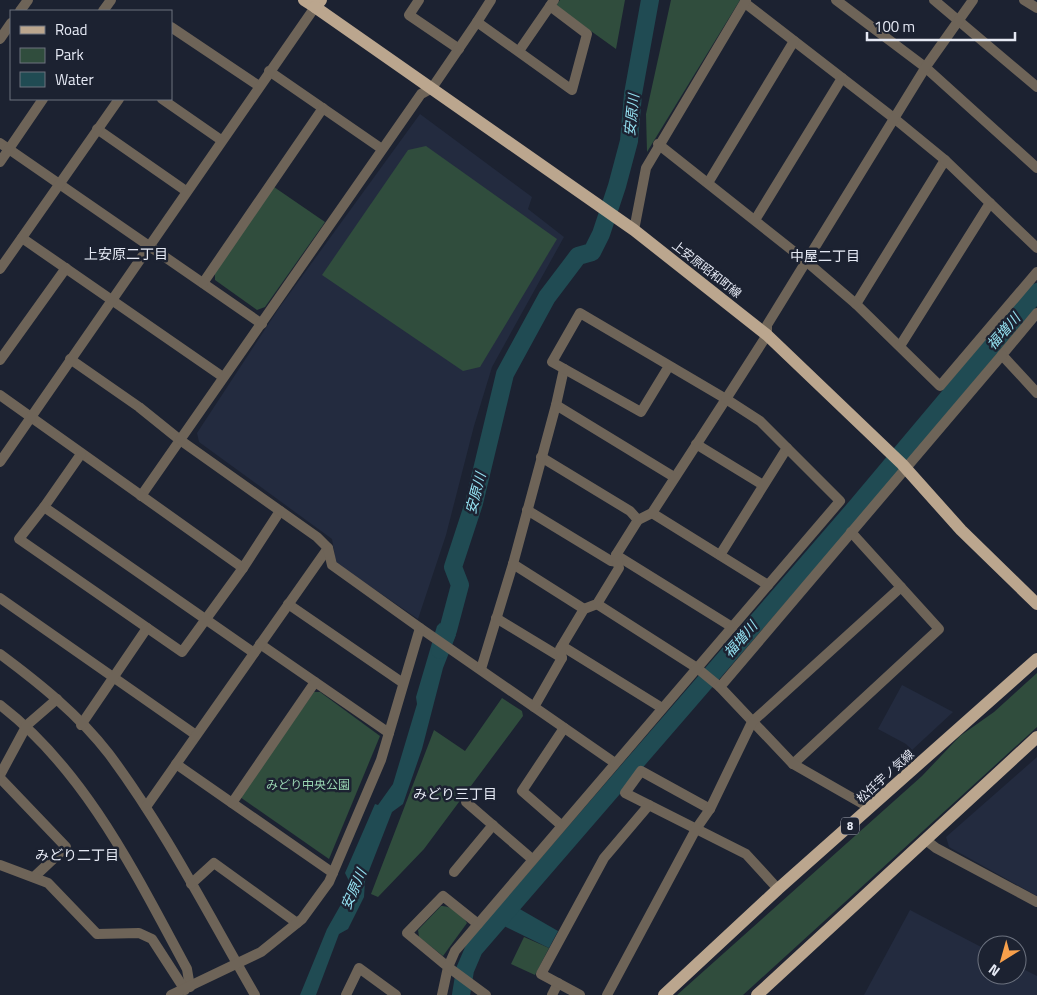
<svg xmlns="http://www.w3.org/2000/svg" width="1037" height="995" font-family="'Titillium Web','Noto Sans JP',sans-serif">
<rect width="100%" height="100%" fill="#1c2231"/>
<g fill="#232b3f">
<path d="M420,114L532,197L528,209L564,237L492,367L474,426L446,535L418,619L336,563L332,539L199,442L197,433L279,308Z"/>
<path d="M902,685L953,712L912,750L906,744L878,729Z"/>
<path d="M1037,757V896L949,847L946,837Z"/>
<path d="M910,910L987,950V975H1017V966L1037,976V995H864Z"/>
</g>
<g fill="#304d3d">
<path d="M560,0H625L616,49L556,6Z"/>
<path d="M671,0H740L647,152L646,114Z"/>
<path d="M426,146L557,239L480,367L463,371L322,275L408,150Z"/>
<path d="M274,187L325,222L265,307L257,310L215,280V273Z"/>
<path d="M1037,673V727L743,995H677L922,776L960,736L994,712Z"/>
<path d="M314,692H320L380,736L329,859L240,797Z"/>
<path d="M502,698L522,711L523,716L424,849L378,897L371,894L434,730L465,751Z"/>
<path d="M441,906C450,905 463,915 467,923L443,956L419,937L418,930Z"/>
<path d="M524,937L549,948L535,975L511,964Z"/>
</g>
<g fill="#204b53">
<path d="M440,623L456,635L443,668L422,749L403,804L392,812L365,881L364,897L348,929L339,934L316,995H300L327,929L348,892L349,881L345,873L375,804L378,805L393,784L417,704L416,697L437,626Z"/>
<path d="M518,908L558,931L549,948L502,925Z"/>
</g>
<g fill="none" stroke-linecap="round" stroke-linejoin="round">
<g stroke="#204b53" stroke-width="18">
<path d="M440,650L448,630L460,585L453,567L474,503L505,374L547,297L578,256L592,252L601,234L617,186L629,141L633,94L650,0"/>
<path d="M461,995L465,970L474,949L858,505L1037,292"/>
</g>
<g stroke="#6e6458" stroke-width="10">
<path d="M419,0L409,15L459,49"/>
<path d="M836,0L925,67L1037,168"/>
<path d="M934,0L1037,87"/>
<path d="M1024,0L1037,8"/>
<path d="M745,3L895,119L945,160L856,304"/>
<path d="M20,11L28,0"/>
<path d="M103,11L111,0"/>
<path d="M477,22L491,0"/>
<path d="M171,27L259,86"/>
<path d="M0,39L11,23"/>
<path d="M519,51L550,6"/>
<path d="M269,71L382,149"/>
<path d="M162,99L221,140"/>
<path d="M97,129L186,191"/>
<path d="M0,143L262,324"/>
<path d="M658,144L807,262L856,304L940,386L1037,272"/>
<path d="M945,160L1037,248"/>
<path d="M0,162L43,99"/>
<path d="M708,183L794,41"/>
<path d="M755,220L842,78"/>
<path d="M634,230L646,168L746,0"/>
<path d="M22,238L223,377"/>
<path d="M0,269L119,99"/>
<path d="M203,283L323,108"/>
<path d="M1037,313L1002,355L1037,393"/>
<path d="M900,346L990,203"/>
<path d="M70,359L139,407L180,440L141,496"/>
<path d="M0,360L66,268"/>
<path d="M0,395L243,568L280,511"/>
<path d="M556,405L564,369"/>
<path d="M696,444L763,485"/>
<path d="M81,454L44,507L254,653"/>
<path d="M541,457L630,511L638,520"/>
<path d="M0,462L315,7"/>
<path d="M44,507L19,539L182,652L243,568"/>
<path d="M527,510L611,561L618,562"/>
<path d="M652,513L768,585"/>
<path d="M616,555L732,627"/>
<path d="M720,555L787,448"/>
<path d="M513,564L584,609"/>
<path d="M0,598L196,735"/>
<path d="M288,604L403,683"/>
<path d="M597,604L697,668L720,687"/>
<path d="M496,618L562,658"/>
<path d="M420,628L615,763"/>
<path d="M260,644L389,733"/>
<path d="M562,646L662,708"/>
<path d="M0,654C39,683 79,715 109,754C165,829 208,914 255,995"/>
<path d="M481,669L513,564L556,405L674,477"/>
<path d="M0,705C86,771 136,875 187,969L190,987"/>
<path d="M534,707L562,658L560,649L584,609L597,604L619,568L616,555L638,520L652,513L726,399L580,313L552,362L641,412L669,366"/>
<path d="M81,725L147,628"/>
<path d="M176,764L333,873"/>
<path d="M793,764L939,629L851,532"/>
<path d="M0,775L27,725L57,699"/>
<path d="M0,778L66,847L34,877"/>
<path d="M466,802L532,859"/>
<path d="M232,803L315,682"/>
<path d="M146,807L328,548"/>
<path d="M870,808L793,764L720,687L1002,355"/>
<path d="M710,809L641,771L625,793L746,854L778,889"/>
<path d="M561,825L522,791L564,728"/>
<path d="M927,841L936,848L1037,902"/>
<path d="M0,865L48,883L97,934L139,933L152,939L185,990"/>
<path d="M454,872L493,825"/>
<path d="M191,884L214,863L297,923"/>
<path d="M171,995L261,952L302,919L329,882L381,760L420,628L332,565L328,548L317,537L180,440L421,94L432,88L477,22L572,90L587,34L550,6L554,0"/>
<path d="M346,995L359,968L396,995"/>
<path d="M442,995L448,967L407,933L443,896L478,924"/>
<path d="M486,995L448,967L455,951L840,501L760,421L726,399L767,335V325L927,65L973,0"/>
<path d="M552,995L558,983"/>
<path d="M580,995L541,974L604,858L649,805"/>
<path d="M607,995L696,829L710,809L752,722L901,587"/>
</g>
<g stroke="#bba68e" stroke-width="12">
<path d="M304,0L315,7L321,0"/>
<path d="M315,7L634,230L767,335L902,464L961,530L1037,604"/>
<path d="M664,995L778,889L1037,659"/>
<path d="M757,995L1037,737"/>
</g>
</g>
<g text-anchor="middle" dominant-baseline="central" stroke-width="5" stroke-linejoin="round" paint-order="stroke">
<rect fill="#1c2231" stroke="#a9adba" stroke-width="1" x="841" y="817.5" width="18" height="17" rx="4"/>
<g font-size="11" font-weight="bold" fill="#e5e9f4">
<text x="850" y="826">8</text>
</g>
<g font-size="12" fill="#e5e9f4" stroke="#1c2231">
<text transform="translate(707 269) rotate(38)">上安原昭和町線</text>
<text transform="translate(885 776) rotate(-42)">松任宇ノ気線</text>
</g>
<g font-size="12" fill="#9ad6b3" stroke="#1c2231">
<text x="308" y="784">みどり中央公園</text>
</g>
<g font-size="14" font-style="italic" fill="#95e2f2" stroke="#1c2231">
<text transform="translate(631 115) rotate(-84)">安原川</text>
<text transform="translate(1003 331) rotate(-49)">福増川</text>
<text transform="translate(475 493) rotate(-75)">安原川</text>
<text transform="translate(740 639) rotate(-49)">福増川</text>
<text transform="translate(353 889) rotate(-66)">安原川</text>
</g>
<g font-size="14" fill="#e5e9f4" stroke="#1c2231">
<text x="126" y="253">上安原二丁目</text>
<text x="825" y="255">中屋二丁目</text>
<text x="455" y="793">みどり三丁目</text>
<text x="77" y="854">みどり二丁目</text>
</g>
</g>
<rect x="10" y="10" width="162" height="90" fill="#1c2231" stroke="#6c727f"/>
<rect x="20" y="26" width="25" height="8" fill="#bba68e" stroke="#6c727f"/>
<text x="55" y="35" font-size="15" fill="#e5e9f4">Road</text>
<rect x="20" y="48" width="25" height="15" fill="#304d3d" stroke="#6c727f"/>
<text x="55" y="60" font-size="15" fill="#e5e9f4">Park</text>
<rect x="20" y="72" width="25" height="15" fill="#204b53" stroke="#6c727f"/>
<text x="55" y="85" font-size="15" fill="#e5e9f4">Water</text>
<g transform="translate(1002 960) rotate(217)"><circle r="24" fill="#1c2231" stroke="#6c727f"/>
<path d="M0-4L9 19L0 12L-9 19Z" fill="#f8a04b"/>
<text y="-8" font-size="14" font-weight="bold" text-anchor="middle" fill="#e5e9f4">N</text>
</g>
<path d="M867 32v8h148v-8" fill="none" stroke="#e5e9f4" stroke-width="2.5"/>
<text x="874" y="32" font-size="15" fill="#e5e9f4" stroke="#1c2231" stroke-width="4" paint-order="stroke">100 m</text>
</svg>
